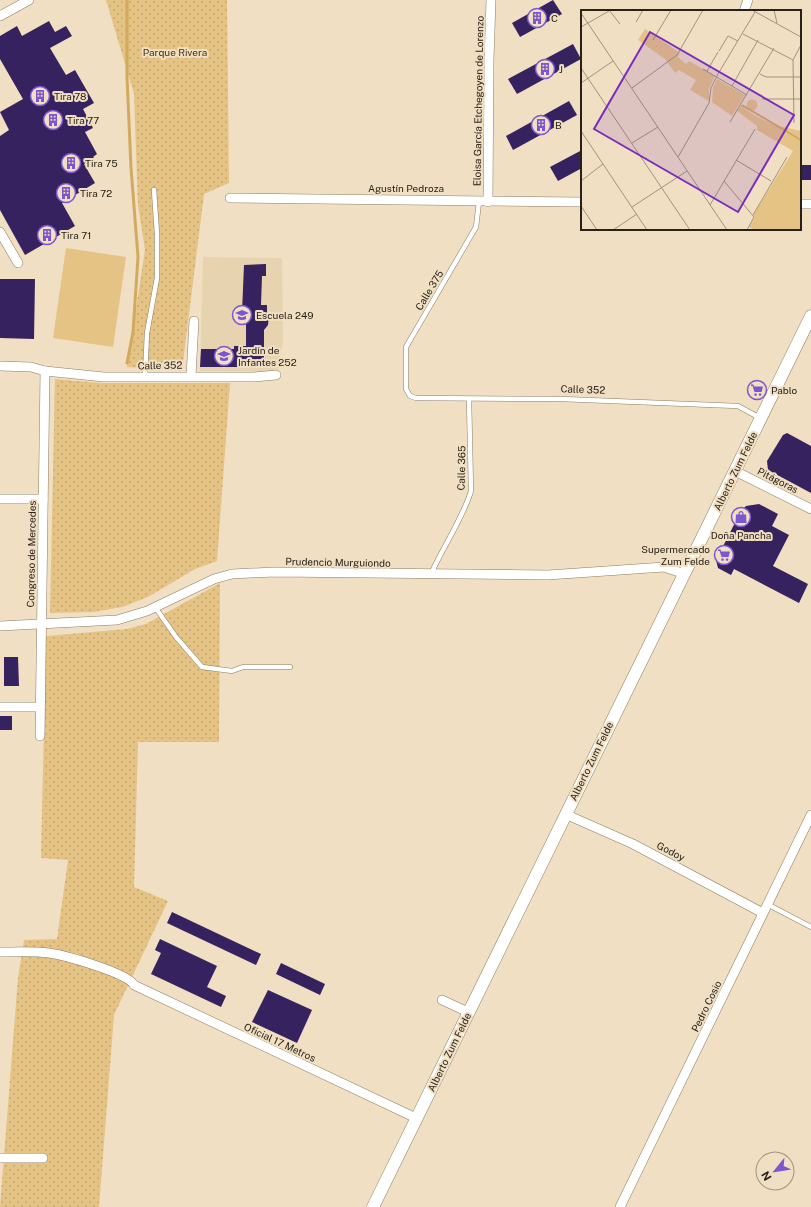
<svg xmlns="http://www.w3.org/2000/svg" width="811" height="1207" font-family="'Public Sans',sans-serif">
<defs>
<pattern id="green-dots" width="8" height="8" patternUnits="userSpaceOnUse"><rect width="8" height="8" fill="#e5c385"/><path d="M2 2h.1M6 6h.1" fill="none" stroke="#c4a772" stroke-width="1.8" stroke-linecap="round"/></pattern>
</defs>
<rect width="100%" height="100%" fill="#f0dfc2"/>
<path fill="#e7d3af" d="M203,257L282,258L283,342L277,372L200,371Z"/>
<g fill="url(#green-dots)">
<path d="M106,0H227L229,183L204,194L182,370L127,367L145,250L138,205L134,94Z"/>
<path d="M55,379L100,383H230L217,561L195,569L148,597L122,607L93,612L50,613Z"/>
<path d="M220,583L219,742H138L134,887L168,901L114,1015L99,1207H0L18,978L24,940L57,939L68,860L41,858L46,638L47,636L127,629L146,624Z"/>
</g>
<path fill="#e5c385" d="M66,248L126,257L113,347L53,338Z"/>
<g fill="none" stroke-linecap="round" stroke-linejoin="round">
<path stroke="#d2aa5f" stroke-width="3" d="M127,0V77L131,168L138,257L133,332L127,363"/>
</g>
<g fill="#35225f">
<path d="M553,0L562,14L520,37L512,23Z"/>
<path d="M49,21L55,32L66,26L72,36L50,48L66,75L75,70L94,103L83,109L93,128L85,132L97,154L93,157L94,158L84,164L95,183L62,203L75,226L25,255L0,210V136L9,130L0,112L23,99L0,59V36L17,26L22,36Z"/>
<path d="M573,44L581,59L517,94L508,79Z"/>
<path d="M569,101L577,115L513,150L506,136Z"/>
<path d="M582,150V168L558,181L550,167Z"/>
<rect x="800" y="165" width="11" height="15"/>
<path d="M266,264V276H262L261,305H267V316H269L268,325L264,330V362H250V364H247V367H200L201,349H234V346H246V316H244L242,312L244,265Z"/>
<path d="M0,279H35L34,339L0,338Z"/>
<path d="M787,433L811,446V493L768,470L767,461L783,435Z"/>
<path d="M759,504L778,514L772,526L789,535L773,566L808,584L799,603L734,569L731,575L718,568L716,560L741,511L746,506Z"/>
<path d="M4,657H18L19,686H4Z"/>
<rect x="0" y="716" width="12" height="14"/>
<path d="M172,912L261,954L256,965L167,923Z"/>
<path d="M160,939L217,966L207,987L226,996L221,1007L151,974L161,953L155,950Z"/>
<path d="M281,963L325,984L320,995L276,974Z"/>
<path d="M268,990L312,1010L297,1043L252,1022Z"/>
</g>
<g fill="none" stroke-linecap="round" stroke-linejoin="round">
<defs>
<g id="lane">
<path d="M479,202L476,227L406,347V389L410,396L416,398L561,399L738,406L760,418"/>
<path d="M145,377L147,333L157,278V234L154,190"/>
<path d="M431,574C442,549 464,516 471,491L469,399"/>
<path d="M155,607L176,637L202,667L232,671L243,667H290"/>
<path d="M767,904L811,927"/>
</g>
<g id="street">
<path d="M744,11L748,0"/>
<path d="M0,16L29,0"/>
<path d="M230,198L582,202"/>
<path d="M488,202L489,60L491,0"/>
<path d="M800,204H811"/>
<path d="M0,232L18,263"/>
<path d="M0,366L31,367L45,371L104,377H254L276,375"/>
<path d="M191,376L194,321"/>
<path d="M735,471L811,509"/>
<path d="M0,499H43"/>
<path d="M0,626L117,620L147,611L214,579L232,574L274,572L548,575L664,567L685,574"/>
<path d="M0,707H39"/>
<path d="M40,736L45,371"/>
<path d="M565,814L633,844L763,913"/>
<path d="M0,952C16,952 33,951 49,953C64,955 128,973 134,985L416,1118"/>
<path d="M442,1000L468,1012"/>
<path d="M0,1158H43"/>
<path d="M620,1207L811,815"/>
</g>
<path id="secondary" d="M373,1207L811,316"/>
</defs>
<use href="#lane" stroke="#8c7d62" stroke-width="5.5"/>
<use href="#street" stroke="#8c7d62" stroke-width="10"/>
<use href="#secondary" stroke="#8c7d62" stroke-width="13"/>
<use href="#lane" stroke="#fff" stroke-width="4.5"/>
<use href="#street" stroke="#fff" stroke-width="9"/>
<use href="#secondary" stroke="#fff" stroke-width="12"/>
</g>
<defs>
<symbol id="building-ring" viewBox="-11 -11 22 22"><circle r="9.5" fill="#f0dfc2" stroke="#7c56d0" stroke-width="1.5"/><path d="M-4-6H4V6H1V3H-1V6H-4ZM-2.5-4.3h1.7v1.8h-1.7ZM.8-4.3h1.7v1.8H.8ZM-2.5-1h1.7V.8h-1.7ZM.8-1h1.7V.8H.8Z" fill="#7c56d0"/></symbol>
<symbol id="school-ring" viewBox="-11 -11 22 22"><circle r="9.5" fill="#f0dfc2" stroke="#7c56d0" stroke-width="1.5"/><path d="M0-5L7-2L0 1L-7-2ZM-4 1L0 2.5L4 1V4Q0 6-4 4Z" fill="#7c56d0"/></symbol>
<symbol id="supermarket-ring" viewBox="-11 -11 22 22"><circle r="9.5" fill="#f0dfc2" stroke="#7c56d0" stroke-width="1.5"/><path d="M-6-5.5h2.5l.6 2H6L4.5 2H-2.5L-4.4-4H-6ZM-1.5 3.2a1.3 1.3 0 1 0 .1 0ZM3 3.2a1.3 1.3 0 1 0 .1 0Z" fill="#7c56d0"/></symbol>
<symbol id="shop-ring" viewBox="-11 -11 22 22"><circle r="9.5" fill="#f0dfc2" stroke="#7c56d0" stroke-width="1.5"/><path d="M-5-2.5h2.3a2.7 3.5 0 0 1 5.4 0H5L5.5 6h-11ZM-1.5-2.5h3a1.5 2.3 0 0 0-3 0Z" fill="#7c56d0"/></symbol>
</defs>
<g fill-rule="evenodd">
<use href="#building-ring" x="526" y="7" width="22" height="22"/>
<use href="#building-ring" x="534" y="58" width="22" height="22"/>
<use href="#building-ring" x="29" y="85" width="22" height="22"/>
<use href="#building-ring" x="42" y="109" width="22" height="22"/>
<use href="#building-ring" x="530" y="114" width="22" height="22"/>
<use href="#building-ring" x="60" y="152" width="22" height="22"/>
<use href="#building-ring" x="55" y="182" width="22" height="22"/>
<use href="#building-ring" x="36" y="224" width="22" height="22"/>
<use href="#school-ring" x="231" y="304" width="22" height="22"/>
<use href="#school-ring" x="213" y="345" width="22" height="22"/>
<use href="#supermarket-ring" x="746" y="379" width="22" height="22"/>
<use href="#shop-ring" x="730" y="506" width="22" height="22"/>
<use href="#supermarket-ring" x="713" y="544" width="22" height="22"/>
</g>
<g text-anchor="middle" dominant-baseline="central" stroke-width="4" stroke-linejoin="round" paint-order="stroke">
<g font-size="10" fill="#282117" stroke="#f0dfc2" text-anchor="start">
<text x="551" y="18">C</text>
<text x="559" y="69">J</text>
<text x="54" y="96">Tira 78</text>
<text x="67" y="120">Tira 77</text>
<text x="555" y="125">B</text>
<text x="85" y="163">Tira 75</text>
<text x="80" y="193">Tira 72</text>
<text x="61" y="235">Tira 71</text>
<text x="256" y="315">Escuela 249</text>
<text x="238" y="350">Jardín de<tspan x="238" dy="12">Infantes 252</tspan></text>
<text x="771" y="390">Pablo</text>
<text x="741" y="535" text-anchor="middle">Doña Pancha</text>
<text x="710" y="549" text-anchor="end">Supermercado<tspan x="710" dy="12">Zum Felde</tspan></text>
</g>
<g font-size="10" fill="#423110" stroke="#f0dfc2">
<text x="175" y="52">Parque Rivera</text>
</g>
<g font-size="10" fill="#282117" stroke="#f0dfc2">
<text transform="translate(478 101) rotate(-89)">Eloisa García Etchegoyen de Lorenzo</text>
<text x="406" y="188">Agustín Pedroza</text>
<text transform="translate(429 290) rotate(-59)">Calle 375</text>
<text transform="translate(160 365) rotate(-1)">Calle 352</text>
<text transform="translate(583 389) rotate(2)">Calle 352</text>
<text transform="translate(461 468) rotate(-89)">Calle 365</text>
<text transform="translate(735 471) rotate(-64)">Alberto Zum Felde</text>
<text transform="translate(778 480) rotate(27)">Pitágoras</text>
<text transform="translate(31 554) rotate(-89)">Congreso de Mercedes</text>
<text transform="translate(338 562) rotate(1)">Prudencio Murguiondo</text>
<text transform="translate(591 761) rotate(-64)">Alberto Zum Felde</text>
<text transform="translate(671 851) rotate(27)">Godoy</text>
<text transform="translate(706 1006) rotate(-64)">Pedro Cosio</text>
<text transform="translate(280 1042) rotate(25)">Oficial 17 Metros</text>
<text transform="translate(449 1052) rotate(-64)">Alberto Zum Felde</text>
</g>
</g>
<g transform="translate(581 10)">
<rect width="220" height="220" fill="#f0dfc2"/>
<path d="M64,19L99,43L97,47L105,54L108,51L134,66L128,79V91L109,80L115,70L98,60L94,63L84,49L57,30ZM136,69L164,85L151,106L131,92L132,78ZM160,95L173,105L193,115L220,121V220H174L168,217L174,207L172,205L212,141L176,120V116L156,101Z" fill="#e5c385"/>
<path d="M165.5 95a5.5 5.5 0 1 1 11 0a5.5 5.5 0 1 1-11 0ZM206,156L220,163V174L210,170L206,177L197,172Z" fill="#e5c385"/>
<path fill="none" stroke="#d2aa5f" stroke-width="2" d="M161,95L220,130"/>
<path fill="none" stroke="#a0937e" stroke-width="1" d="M28,0L39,14M171,0L220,27M193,0L196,13M0,3L146,220M55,12L62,0M0,17L28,1M162,24L212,50M72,30L90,0M138,41L147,26L157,31M0,58L109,220M122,59L166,85M126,61L137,42M179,64L185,67H220M0,73L32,51M151,76L177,30M51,78L96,45L122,0M181,89H220M149,112L193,38M213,113L212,50L220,35M0,121L66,220M51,133L77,117M97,147L128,93L130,78L137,64L174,2M155,150L190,171M0,171L22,154M143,171L173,207L166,220M129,195L174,119M0,196L16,220M51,197L106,161M172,205L206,147M32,220L56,204"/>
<path fill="#7b2cbf" fill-opacity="0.15" stroke="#7b2cbf" stroke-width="2" d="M69,22L213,105L157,202L13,119Z"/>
<rect width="220" height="220" fill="none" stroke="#282117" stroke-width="2"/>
</g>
<g transform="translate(775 1171) rotate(240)"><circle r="19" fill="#f0dfc2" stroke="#a0937e"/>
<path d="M0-3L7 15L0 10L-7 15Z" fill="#7c56d0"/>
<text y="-6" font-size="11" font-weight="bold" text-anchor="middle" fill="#282117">N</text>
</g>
</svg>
